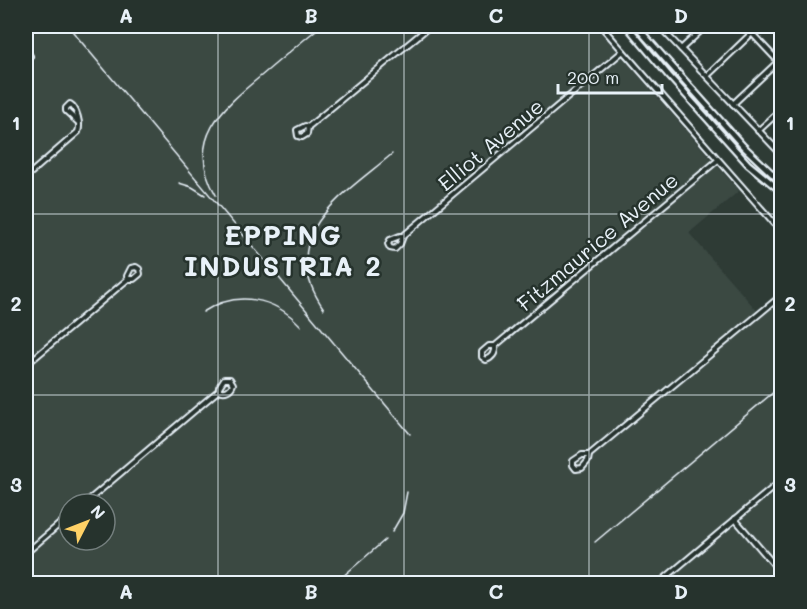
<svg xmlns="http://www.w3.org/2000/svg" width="807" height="609" font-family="Mali,sans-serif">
<rect width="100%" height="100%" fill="#2e3b35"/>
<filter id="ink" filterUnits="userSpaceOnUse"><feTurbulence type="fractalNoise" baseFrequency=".0167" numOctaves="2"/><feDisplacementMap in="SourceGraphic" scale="12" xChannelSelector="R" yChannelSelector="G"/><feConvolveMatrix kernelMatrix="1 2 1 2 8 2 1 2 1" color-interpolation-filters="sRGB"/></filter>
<g filter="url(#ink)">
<path fill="#3b4843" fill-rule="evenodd" d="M26,26H595L739,191L689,233L759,313L781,295V566L762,583L33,584L26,573ZM69,504H105V540H69Z"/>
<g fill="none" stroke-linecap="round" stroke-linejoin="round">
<defs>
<g id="minor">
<path d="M207,26H214"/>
<path d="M601,26L782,232"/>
<path d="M659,26L782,155"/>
<path d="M745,26L778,61"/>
<path d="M681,49L706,26"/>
<path d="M26,50L30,56L26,59"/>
<path d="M707,76L752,33"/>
<path d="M733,104L782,58"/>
<path d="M305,126L308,127L307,134L302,137L298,136L297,130Z"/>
<path d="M308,127L430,26"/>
<path d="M758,131L782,109"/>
<path d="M26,177L78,132C81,124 77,108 70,104L66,108V111L79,123"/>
<path d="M400,236H403L400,244L395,249L390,248L388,244L390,240Z"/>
<path d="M403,236L623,51"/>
<path d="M136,267L139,269L140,274L134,279H128L127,276L131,268Z"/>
<path d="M489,346H495C496,353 492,358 486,360L482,357V352Z"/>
<path d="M495,346L718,160"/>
<path d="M26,365L128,279"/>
<path d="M224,379H230L233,384C231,390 225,393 219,390V387Z"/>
<path d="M582,455H589L588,461L582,468L576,469L573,465V461Z"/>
<path d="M589,455L782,295"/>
<path d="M84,504L219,390"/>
<path d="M735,519L782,574"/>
<path d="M26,553L69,516"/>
<path d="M26,576L31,584"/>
<path d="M658,584L782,480"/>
</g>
<g id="major">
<path d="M627,26L669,76L748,164L782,192"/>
<path d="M636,26L743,146L782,183"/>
<path d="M773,584L782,576"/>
</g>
</defs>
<use href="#minor" stroke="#e8f1f8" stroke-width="8"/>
<use href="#major" stroke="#e8f1f8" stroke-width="9"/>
<use href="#minor" stroke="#26332d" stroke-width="4"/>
<use href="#major" stroke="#26332d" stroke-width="4.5"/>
<g stroke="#e8f1f8" stroke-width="1.5">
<path d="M68,26L410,434"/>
<path d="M179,183L192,187L205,195"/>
<path d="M216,195C184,140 222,108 261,76C281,59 301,42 321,26"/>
<path d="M324,309C273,235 341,197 392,154"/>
<path d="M203,312C237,290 274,297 301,326"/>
<path d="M392,532L403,513L407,492"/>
<path d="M595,542L782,385"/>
<path d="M334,584L385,540"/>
</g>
</g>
</g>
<path fill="none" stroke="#e8f1f8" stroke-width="1.5" stroke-opacity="0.55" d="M218,26V584M404,26V584M589,26V584M26,214H782M26,395H782"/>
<g text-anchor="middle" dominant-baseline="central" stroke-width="5" stroke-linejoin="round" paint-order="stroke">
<g font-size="21" fill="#e8f1f8" stroke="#26332d">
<text transform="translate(490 144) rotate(-40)">Elliot Avenue</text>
<text transform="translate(597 241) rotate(-40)">Fitzmaurice Avenue</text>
</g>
<g font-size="27" font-weight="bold" letter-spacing="1.5" fill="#e8f1f8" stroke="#26332d">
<text x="283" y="234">EPPING<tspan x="283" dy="31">INDUSTRIA 2</tspan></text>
</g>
</g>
<rect width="807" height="609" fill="none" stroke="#26332d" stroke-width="66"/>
<g transform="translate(87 522) rotate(48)"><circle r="28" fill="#26332d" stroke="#747f7e" stroke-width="1.5"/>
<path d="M0-4.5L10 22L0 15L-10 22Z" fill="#ffd166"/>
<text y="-9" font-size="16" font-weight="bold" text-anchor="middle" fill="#e8f1f8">N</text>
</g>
<path d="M558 84v9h104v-9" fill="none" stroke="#e8f1f8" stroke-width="3"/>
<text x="567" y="84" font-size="18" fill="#e8f1f8" stroke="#26332d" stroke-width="4.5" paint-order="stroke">200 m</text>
<rect x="33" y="33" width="741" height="543" fill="none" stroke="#e8f1f8" stroke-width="2"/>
<g font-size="20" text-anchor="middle" font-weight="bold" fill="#e8f1f8">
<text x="126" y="23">A</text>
<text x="311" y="23">B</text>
<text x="496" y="23">C</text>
<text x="681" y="23">D</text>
<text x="16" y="130">1</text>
<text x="790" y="130">1</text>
<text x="16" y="311">2</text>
<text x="790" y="311">2</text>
<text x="16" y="492">3</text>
<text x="790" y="492">3</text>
<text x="126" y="599">A</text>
<text x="311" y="599">B</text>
<text x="496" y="599">C</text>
<text x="681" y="599">D</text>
</g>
</svg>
